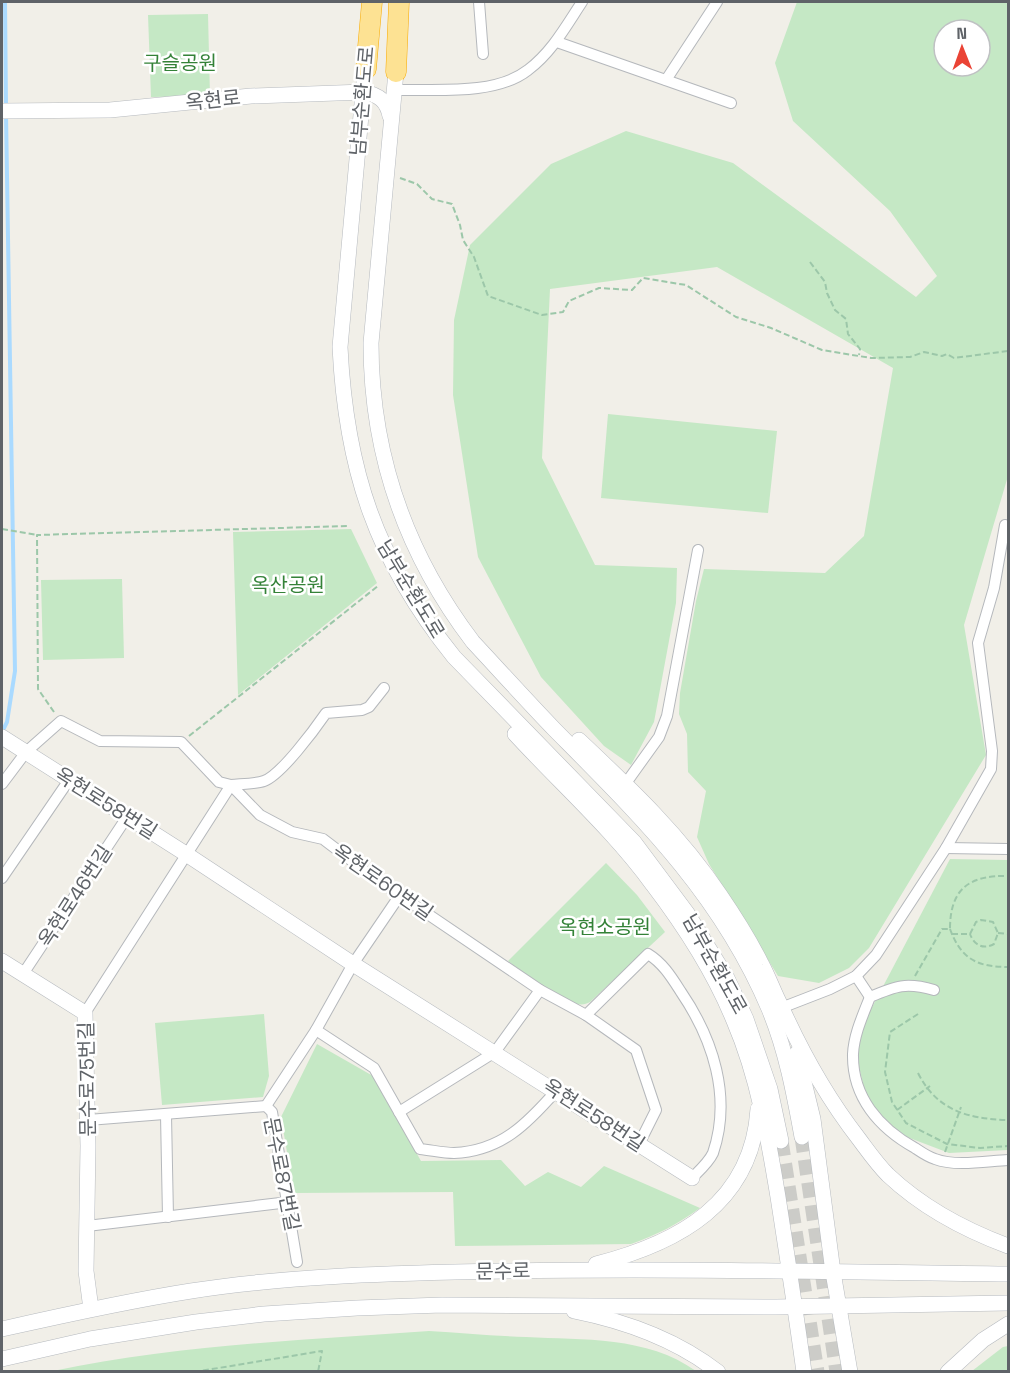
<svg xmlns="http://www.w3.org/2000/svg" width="1010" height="1373" font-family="'Space Grotesk','Noto Sans KR',sans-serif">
<rect width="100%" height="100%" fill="#f1efe8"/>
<g fill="#c5e8c5" fill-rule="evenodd">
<path d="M797,2H1008V476L964,625L986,755L869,948L849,968L819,983L778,976L709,864L697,837L706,791L688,772L687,734L679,714L680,693L696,601L704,569L825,573L864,536L893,368L717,267L550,289L542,458L595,565L677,568L676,603L654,722L631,765L604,746L541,677L478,557L453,395L454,320L470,245L551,164L626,131L733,163L916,297L937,276L890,211L793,121L775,63ZM944,30H980V66H944Z"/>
<path d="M208,14L210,96L151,97L148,15Z"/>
<path d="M608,414L777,431L768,513L601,498Z"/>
<path d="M351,529L377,583L238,695L233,532Z"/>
<path d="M122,579L124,658L43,660L41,580Z"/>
<path d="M950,859L1008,860V1150L949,1153L907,1137L883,1120L867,1100L857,1059L860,1033L868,1015Z"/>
<path d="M606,863L637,895L665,932L590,1002C586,1004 583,1005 577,1004C557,998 524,974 508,961Z"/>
<path d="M264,1014L269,1076L263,1097L162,1105L155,1023Z"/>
<path d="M317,1044L373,1076L421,1161L501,1160L525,1186L548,1172L581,1187L604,1166L700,1208C678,1224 657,1235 631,1244L455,1246L453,1192L294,1193L281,1117Z"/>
<path d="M429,1331C461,1333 494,1336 526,1337C583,1340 647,1336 696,1371H53C176,1345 304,1340 429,1331Z"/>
<path d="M1008,1346V1371H972L1003,1347Z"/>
</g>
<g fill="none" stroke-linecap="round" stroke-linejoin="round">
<g stroke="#aadaff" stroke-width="4">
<path d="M5,2L6,106"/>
<path d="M2,732L7,722L15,671L6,114"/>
</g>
<g stroke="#ccccc8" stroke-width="15" stroke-dasharray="15 8" stroke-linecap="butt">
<path d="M802,1137L837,1372"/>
<path d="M781,1141L817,1372"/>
</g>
<defs>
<g id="street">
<path d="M479,2L483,54"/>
<path d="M557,42L731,103"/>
<path d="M666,80L717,2"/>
<path d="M394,90C434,89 495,96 528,70C552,52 566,26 582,2"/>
<path d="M626,783L659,737L667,716L698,550"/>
<path d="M2,784L26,752L61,721L100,741L181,742L219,782L231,785L260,815L292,832L323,839L373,877L540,990L586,1015L636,1050L656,1110L639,1144"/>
<path d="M231,785C241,784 255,784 264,781C281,775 315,729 326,713L362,710L369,707L384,688"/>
<path d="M946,848L1008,849"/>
<path d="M2,878L69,780"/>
<path d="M23,974L127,817"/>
<path d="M856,976L870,997"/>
<path d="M934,990C906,982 896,986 870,997C863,1015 854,1034 853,1054C852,1097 879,1128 915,1148C921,1152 928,1157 935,1159C956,1167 987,1161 1008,1160"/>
<path d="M781,1008L830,989L856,976L876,955L946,848L991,769L992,751L978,643L994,588L1005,525"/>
<path d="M85,1013L231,785"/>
<path d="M586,1015L648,954C663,963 672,978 681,992C713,1039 732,1097 713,1153C709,1162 699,1171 692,1178"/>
<path d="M316,1030L374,1068L420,1149C431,1150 443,1153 454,1153C501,1151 527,1124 556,1091"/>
<path d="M399,1112L495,1052L540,990"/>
<path d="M166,1115L168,1217"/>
<path d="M88,1120L266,1106"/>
<path d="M87,1226L289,1202"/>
<path d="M297,1262L272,1112L266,1106L316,1030L353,964L400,895"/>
</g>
<g id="secondary">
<path d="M366,60L340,347C346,470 376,560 454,657L634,842L687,913L727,978L746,1019L770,1089L781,1141"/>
<path d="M397,61L371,343C371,454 406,554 473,642C500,671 527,701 554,729C640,816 720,893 769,1009C786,1050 794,1093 802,1137"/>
<path d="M2,111L110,110L251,96L364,92C379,95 387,101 390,116"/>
<path d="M515,734C561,784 613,830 653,885C685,927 714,972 734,1021C758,1077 768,1137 778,1197C787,1255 796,1313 804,1372"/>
<path d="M2,737L186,854L353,964L692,1178"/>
<path d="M579,740C630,788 681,836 720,895C735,917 750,941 762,965C769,978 774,993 781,1006C802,1053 828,1099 859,1139C868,1151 877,1164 888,1175C922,1207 965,1230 1008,1246"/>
<path d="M2,961L85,1013L88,1146L86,1271L91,1309"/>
<path d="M797,1053L813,1119L833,1272L850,1372"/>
<path d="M596,1264C679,1243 752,1203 758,1109"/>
<path d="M574,1311C624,1321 677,1340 718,1372"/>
<path d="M2,1329C64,1315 127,1301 191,1291C294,1275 401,1273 505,1271C673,1268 841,1272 1008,1274"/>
<path d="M2,1359L90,1339L196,1322L264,1314L357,1308L442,1305L776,1307L1008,1303"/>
<path d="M948,1372L983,1340L1008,1324"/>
</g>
<g id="highway">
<path d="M366,69L372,2"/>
<path d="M396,72L399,2"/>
</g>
</defs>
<use href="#street" stroke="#b5b8bc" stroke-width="12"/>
<use href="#secondary" stroke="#b6babf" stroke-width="16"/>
<use href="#highway" stroke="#f9ab00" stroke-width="21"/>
<g stroke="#9cc7a9" stroke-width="2" stroke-dasharray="6 3" stroke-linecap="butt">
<path d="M400,178L417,184L432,199L452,204L460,225L463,240L474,257L488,296L542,315L563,312L569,301L599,288L632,290L643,278L686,285L736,317L771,328L822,350L871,358L910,357L924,352L942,356L947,354L954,358L1008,351"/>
<path d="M810,262L825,282L827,293L835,310L846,319L848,334L860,349L859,355"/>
<path d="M2,529L37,535"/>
<path d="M54,712L38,689L37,535L349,526"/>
<path d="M189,736L378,586"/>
<path d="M950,929C961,959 977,967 1008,967"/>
<path d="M998,933L1008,934"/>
<path d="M952,934H970L976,922L981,920L993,922L998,933L994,944C983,950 974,945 970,934"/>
<path d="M915,976L942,929H950C950,889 969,875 1008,876"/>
<path d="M918,1014L890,1032L885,1072L892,1102L906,1123L947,1144L980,1148L1008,1146"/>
<path d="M918,1073C937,1111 969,1119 1008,1120"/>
<path d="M897,1110L930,1086"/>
<path d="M945,1152L961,1107"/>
<path d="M194,1372L322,1351L318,1372"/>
</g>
<use href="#street" stroke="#fff" stroke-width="10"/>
<use href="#secondary" stroke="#fff" stroke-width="15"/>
<use href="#highway" stroke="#fde293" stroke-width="20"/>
</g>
<g text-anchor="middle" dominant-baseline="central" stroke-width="5" stroke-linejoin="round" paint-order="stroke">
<g font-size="20" fill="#348238" stroke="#fff">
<text x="180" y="63">구슬공원</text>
<text x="288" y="585">옥산공원</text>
<text x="605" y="927">옥현소공원</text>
</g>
<g font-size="20" fill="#5f6368" stroke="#fff">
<text transform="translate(213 100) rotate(-6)">옥현로</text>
<text transform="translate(362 101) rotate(-85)">남부순환도로</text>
<text transform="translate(411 589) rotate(59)">남부순환도로</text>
<text transform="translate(106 803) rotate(32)">옥현로58번길</text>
<text transform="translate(383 882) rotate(35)">옥현로60번길</text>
<text transform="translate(75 896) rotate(-57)">옥현로46번길</text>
<text transform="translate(715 964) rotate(61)">남부순환도로</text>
<text transform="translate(87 1079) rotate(-91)">문수로75번길</text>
<text transform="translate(594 1115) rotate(33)">옥현로58번길</text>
<text transform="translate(282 1174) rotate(79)">문수로87번길</text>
<text transform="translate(503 1271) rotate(-1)">문수로</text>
</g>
</g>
<rect width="1010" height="1373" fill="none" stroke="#5f6368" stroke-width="6"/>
<g transform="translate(962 48) rotate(359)"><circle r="28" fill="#ffffff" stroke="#bfc1c3" stroke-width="1.5"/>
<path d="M0-4.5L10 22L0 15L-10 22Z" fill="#ea4335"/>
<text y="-9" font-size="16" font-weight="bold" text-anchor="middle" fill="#5f6368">N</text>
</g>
</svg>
